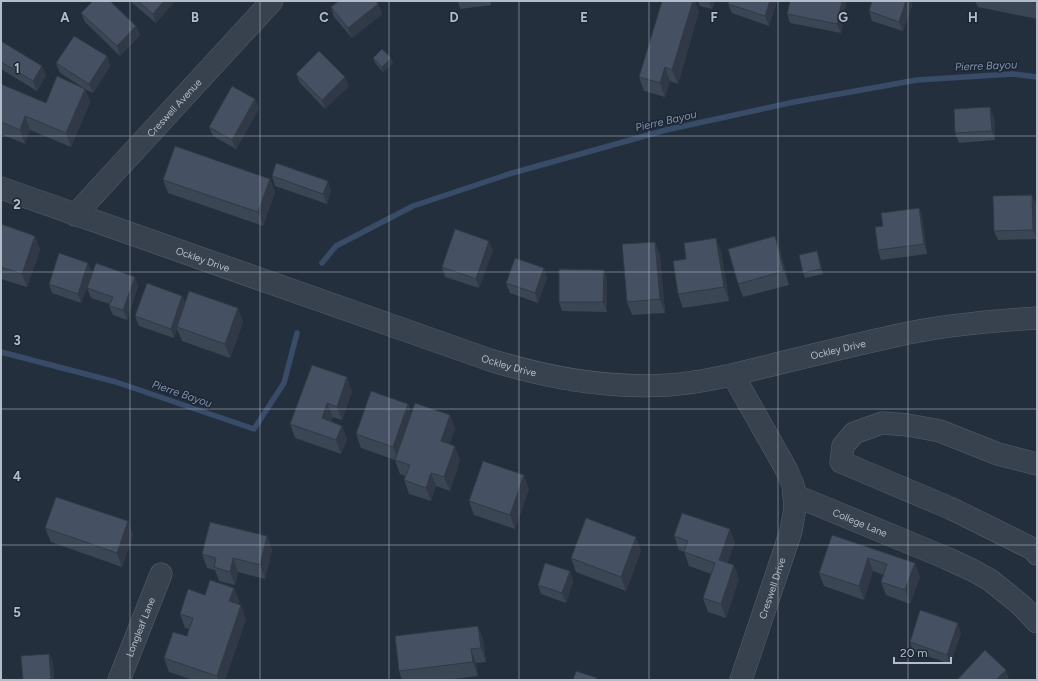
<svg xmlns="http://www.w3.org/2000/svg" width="1038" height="681" font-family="Figtree,sans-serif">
<rect width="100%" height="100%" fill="#242f3e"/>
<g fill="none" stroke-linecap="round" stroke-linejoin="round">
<g stroke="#394c67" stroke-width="5.5">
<path d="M322,263L336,246L413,206L509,174L666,130L794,102L917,80L1013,74L1037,77"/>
<path d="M1,352L116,382L254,429L284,383L297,333"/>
</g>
<defs>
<g id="minor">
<path id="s1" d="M1,188L490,360C548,378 608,389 669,385C705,382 740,373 776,364C817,354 858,344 899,335C944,325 991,321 1037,318"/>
<path id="s2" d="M75,215L272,1"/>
<path id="s3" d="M733,375L786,469L793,485L794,495L946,558L972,570L990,580L1021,605L1037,622"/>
<path d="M1037,464L998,454L940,431L908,425L882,423L854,433L843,446L841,462L950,508L1033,549L1037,554"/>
<path id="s4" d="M119,680L161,574"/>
<path id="s5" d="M741,680L791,531L795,508L794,495"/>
</g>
</defs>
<use href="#minor" stroke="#565f6c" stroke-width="23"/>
<use href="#minor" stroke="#38414e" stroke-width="22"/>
</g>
<g fill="#3b4654">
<path d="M130,1H175L156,23Z"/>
<path d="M458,1H491V5L460,9Z"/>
<path d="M698,1H715L712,9L700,6Z"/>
<path d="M729,1H777L769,26L732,13L728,4Z"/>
<path d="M872,1H910L912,5L903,31L872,21L869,11Z"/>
<path d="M975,1H1037V19L978,7Z"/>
<path d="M846,3L841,33L790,23L787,14Z"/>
<path d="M378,4L382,14L352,38L334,17L331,7Z"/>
<path d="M699,11L678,84L670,81L665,97L644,91L639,77Z"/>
<path d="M81,13L136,26L140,35L120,56L85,22Z"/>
<path d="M1,41L46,75L37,91L1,69Z"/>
<path d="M107,56L110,66L93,93L85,89L90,102L71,147L30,130L25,144L1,134V84L46,103L85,89L60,73L56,63Z"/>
<path d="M373,58L393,63L383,72L375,63Z"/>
<path d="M296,74L349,86L325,109L300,83Z"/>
<path d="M255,99L259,109L236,149L213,136L209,127Z"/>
<path d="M994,117L995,140L959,143L955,133Z"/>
<path d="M272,176L331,190L327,204L275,186Z"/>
<path d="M270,179L275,192L263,226L168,193L163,180Z"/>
<path d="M1036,204L1037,239L998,240L994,231Z"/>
<path d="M919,208L922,217L927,254L881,260L878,250L883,226Z"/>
<path d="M1,224L35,236L40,250L27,287L1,279Z"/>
<path d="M775,236L780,250L789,285L743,297L738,284Z"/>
<path d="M716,238L721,252L729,301L683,308L678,294Z"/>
<path d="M655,242L660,256L665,313L632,315L627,302Z"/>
<path d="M493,250L479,288L445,277L442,267Z"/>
<path d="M817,251L819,256L823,274L805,278L803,273Z"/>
<path d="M544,268L547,278L538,303L510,293L506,283Z"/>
<path d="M92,273L81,303L52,293L49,284Z"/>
<path d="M607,279V312L562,311L559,302Z"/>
<path d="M138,286L127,320L113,315L109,306L110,304L91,298L87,288Z"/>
<path d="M182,296L185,303L238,308L243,322L230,358L182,341L177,329L174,338L139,326L135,316Z"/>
<path d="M312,365L352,391L342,420L333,417L331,422L342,426L347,439L341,454L295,438L290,424Z"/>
<path d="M408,404L411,414L450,415L455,429L449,444L460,460L450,491L436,486L431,501L409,494L404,480L406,476L400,474L395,460L361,448L356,434Z"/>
<path d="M529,489L515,529L474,515L469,501Z"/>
<path d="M128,521L133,535L122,567L51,542L45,528Z"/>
<path d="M832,535L920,577L910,604L886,595L881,582L883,575L873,571L864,600L824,586L819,573Z"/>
<path d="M267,536L272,550L265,579L238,572L235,585L219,581L215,570L207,568L202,554Z"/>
<path d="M674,536L735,543L727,563L739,579L726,618L708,612L703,598L711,574L689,566L684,552L679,550Z"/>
<path d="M636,537L641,551L626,591L576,572L571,558Z"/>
<path d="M570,571L573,581L566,603L541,594L538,585Z"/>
<path d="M234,588L239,601L238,604L246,619L225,680H193L169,672L164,658L187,636L189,629L185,628L180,614L205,595Z"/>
<path d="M478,626L483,640L486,662L476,663L478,676L447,680H402L399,671Z"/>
<path d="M961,633L950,664L913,651L910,642Z"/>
<path d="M49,654L53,663L54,680H23Z"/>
</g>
<g fill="#303945">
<path d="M164,1H175L156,23L153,14Z"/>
<path d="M693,1H695L699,11L678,84L672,70Z"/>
<path d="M709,1H715L712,9Z"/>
<path d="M770,1H777L769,26L765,16Z"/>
<path d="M842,1H846V3L841,33L837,24Z"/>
<path d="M906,1H910L912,5L903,31L899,22Z"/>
<path d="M378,4L382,14L352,38L348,28Z"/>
<path d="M136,26L140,35L120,56L117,46Z"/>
<path d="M107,56L110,66L93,93L89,84Z"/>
<path d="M391,58L393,63L383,72L382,67Z"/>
<path d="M42,66L46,75L37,91L33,81Z"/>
<path d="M665,67L670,81L665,97L660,83Z"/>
<path d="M345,77L349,86L325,109L322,100Z"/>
<path d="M85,89L90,102L71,147L66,133Z"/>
<path d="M255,99L259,109L236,149L232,140Z"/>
<path d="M990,107L994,117L995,140L992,131Z"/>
<path d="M25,116L30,130L25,144L20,130Z"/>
<path d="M270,179L275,192L263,226L258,212Z"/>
<path d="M328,181L331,190L327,204L323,194Z"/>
<path d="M1032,195L1036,204L1037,239L1033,230Z"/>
<path d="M919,208L922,217L927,254L924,244Z"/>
<path d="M35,236L40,250L27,287L22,274Z"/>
<path d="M775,236L780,250L789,285L784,271Z"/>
<path d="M716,238L721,252L729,301L724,287Z"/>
<path d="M489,241L493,250L479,288L476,279Z"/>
<path d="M655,242L660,256L665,313L660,299Z"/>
<path d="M817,251L819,256L823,274L821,269Z"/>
<path d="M88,263L92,273L81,303L78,294Z"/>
<path d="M544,268L547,278L538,303L535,293Z"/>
<path d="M604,270L607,279V312L603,302Z"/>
<path d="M135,277L138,286L127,320L123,310Z"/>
<path d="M182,296L186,305L177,327V329L174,338L171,329Z"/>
<path d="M238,308L243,322L230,358L225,344Z"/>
<path d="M347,377L352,391L342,420L337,407Z"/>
<path d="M327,403L333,417L327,432L322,418Z"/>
<path d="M408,404L413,418L398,461L393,447Z"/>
<path d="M450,415L455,429L446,455L441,441Z"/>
<path d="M342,426L347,439L341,454L336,440Z"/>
<path d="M455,446L460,460L450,491L444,477Z"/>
<path d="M431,473L436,486L431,501L426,488Z"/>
<path d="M524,475L529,489L515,529L510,515Z"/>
<path d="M128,521L133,535L122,567L117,553Z"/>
<path d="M730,529L735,543L724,574L719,560Z"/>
<path d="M267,536L272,550L265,579L260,565Z"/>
<path d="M636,537L641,551L626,591L621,577Z"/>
<path d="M233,558L238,572L235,585L230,572Z"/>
<path d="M868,558L873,571L864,600L859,586Z"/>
<path d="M915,563L920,577L910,604L905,590Z"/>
<path d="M734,565L739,579L726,618L721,604Z"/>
<path d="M570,571L573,581L566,603L562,593Z"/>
<path d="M234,588L239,601L234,615L229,601Z"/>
<path d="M241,605L246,619L225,680H218L217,676Z"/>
<path d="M958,623L961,633L950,664L947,655Z"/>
<path d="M478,626L483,640L486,662L481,648Z"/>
<path d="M471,649L476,663L478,676L473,662Z"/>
<path d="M49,654L53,663L54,680H52L51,679Z"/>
<path d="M1006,670L1009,679V680H996Z"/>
</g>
<g fill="#455162" stroke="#303945">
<path d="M93,1H110L136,26L117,46L81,13Z"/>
<path d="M138,1H164L153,14Z"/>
<path d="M339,1H376L378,4L348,28L331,7Z"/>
<path d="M662,1H693L672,70L665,67L660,83L639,77Z"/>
<path d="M729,1H770L765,16L728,4Z"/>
<path d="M790,1H842L837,24L787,14Z"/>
<path d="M872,1H906L899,22L869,11Z"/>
<path d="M1029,1H1037V3Z"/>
<path d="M74,36L107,56L89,84L56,63Z"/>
<path d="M1,41L42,66L33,81L1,62Z"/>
<path d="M382,49L391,58L382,67L373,58Z"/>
<path d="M319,51L345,77L322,100L296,74Z"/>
<path d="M57,76L85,89L66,133L25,116L20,130L1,122V84L46,103Z"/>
<path d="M232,86L255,99L232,140L209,127Z"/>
<path d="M990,107L992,131L955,133L954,109Z"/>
<path d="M175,146L270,179L258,212L163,180Z"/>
<path d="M276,163L328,181L323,194L272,176Z"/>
<path d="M1032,195L1033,230L994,231L993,196Z"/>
<path d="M919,208L924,244L878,250L875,227L883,226L881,213Z"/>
<path d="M1,224L35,236L22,274L1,267Z"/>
<path d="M455,229L489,241L476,279L442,267Z"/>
<path d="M775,236L784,271L738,284L728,249Z"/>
<path d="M716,238L724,287L678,294L673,261L686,259L684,243Z"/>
<path d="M655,242L660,299L627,302L622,244Z"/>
<path d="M817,251L821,269L803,273L799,255Z"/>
<path d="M59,253L88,263L78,294L49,284Z"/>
<path d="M515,258L544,268L535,293L506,283Z"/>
<path d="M96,263L135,277L123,310L109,306L113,297L87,288Z"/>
<path d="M559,269L604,270L603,302H559Z"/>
<path d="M147,283L182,296L171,329L135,316Z"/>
<path d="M189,291L238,308L225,344L177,327Z"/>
<path d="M312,365L347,377L337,407L327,403L322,418L342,426L336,440L290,424Z"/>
<path d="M371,391L408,404L393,447L356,434Z"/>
<path d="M415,403L450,415L441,441L455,446L444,477L431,473L426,488L404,480L410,465L395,460Z"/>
<path d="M483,461L524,475L510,515L469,501Z"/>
<path d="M56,497L128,521L117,553L45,528Z"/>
<path d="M682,513L730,529L719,560L734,565L721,604L703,598L715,563L684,552L688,541L674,536Z"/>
<path d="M586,518L636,537L621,577L571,558Z"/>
<path d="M210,522L267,536L260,565L233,558L230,572L214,567L216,558L202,554Z"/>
<path d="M832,535L915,563L905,590L881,582L887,564L868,558L859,586L819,573Z"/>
<path d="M545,563L570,571L562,593L538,585Z"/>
<path d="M210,580L234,588L229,601L241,605L217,676L164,658L173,632L187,636L193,618L180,614L188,589L205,595Z"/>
<path d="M920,610L958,623L947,655L910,642Z"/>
<path d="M478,626L481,648L471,649L473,662L399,671L395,636Z"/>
<path d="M985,650L1006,670L996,680H957Z"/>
<path d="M49,654L51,679L35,680H23L21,656Z"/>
<path d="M576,671L597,678L596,680H573Z"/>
</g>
<path fill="none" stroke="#b4bcc9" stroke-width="1" stroke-opacity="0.55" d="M130,1V680M260,1V680M389,1V680M519,1V680M649,1V680M778,1V680M908,1V680M1,136H1037M1,272H1037M1,409H1037M1,545H1037"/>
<g text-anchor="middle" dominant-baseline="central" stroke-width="3" stroke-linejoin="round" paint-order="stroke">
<g font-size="10" fill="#b4bcc9" stroke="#1d2633">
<text stroke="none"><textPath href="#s2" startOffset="146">Creswell Avenue</textPath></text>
<text stroke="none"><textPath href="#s1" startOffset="214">Ockley Drive</textPath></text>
<text stroke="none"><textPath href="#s1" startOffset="873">Ockley Drive</textPath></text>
<text stroke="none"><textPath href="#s1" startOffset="538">Ockley Drive</textPath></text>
<text stroke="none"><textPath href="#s3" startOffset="207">College Lane</textPath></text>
<text stroke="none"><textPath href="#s5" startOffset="97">Creswell Drive</textPath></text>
<text stroke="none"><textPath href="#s4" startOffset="57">Longleaf Lane</textPath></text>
</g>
<g font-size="11" font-style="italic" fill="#7c92b1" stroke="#1d2633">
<text transform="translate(986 66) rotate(-2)">Pierre Bayou</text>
<text transform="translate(666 121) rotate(-13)">Pierre Bayou</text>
<text transform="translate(182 394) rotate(19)">Pierre Bayou</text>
</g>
</g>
<g font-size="13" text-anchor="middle" font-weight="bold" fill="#b4bcc9" stroke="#1d2633" stroke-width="3" stroke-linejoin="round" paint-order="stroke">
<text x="65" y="22">A</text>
<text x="195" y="22">B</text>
<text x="324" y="22">C</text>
<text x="454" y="22">D</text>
<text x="584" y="22">E</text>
<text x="714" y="22">F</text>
<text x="843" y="22">G</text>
<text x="973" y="22">H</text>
<text x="17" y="73">1</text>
<text x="17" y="209">2</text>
<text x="17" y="345">3</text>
<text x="17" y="481">4</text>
<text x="17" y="617">5</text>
</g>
<rect width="1038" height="681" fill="none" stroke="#b4bcc9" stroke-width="4"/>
<path d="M894 657v6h57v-6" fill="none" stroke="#b4bcc9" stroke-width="2"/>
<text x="900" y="657" font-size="12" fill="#b4bcc9" stroke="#1d2633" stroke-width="3" paint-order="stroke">20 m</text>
</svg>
